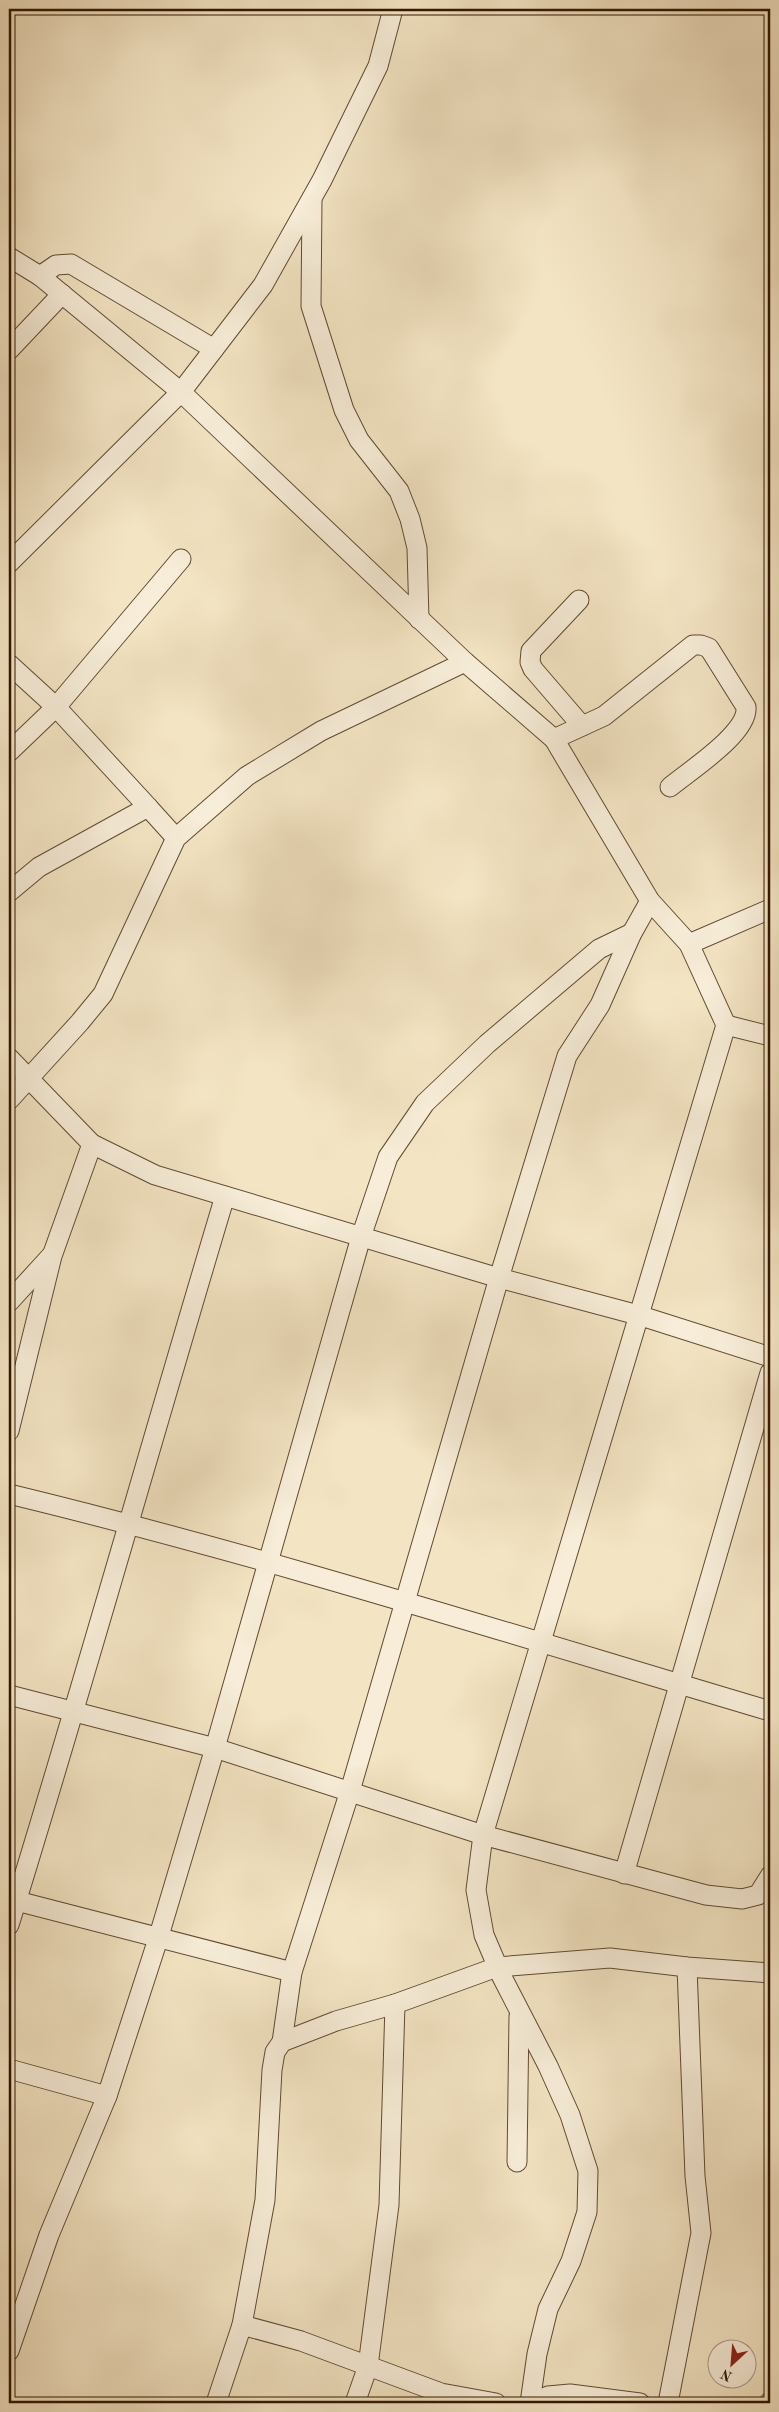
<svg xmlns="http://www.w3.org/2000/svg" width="779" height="2412" font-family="'Old Standard TT',serif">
<rect width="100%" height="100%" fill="#f3e4c3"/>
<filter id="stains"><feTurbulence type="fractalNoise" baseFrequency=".004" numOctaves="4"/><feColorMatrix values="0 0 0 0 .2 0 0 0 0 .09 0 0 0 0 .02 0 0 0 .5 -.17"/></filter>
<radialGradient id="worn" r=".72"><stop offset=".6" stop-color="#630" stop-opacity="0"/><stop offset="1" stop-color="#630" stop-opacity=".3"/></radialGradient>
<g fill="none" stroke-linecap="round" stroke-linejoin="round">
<defs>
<g id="street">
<path d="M312,200L311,306L344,410L359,440L399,491L410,519L417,548L419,619"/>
<path d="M9,257L40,276L181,392L465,662L554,739L650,901L689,944L726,1025L483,1835L476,1890L484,1935L502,1977L548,2066L570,2115L588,2171L587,2212L571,2261L548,2309L537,2354L530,2403"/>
<path d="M40,276L56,265L71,264L214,349"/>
<path d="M9,350L62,294"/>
<path d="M9,563L181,392L263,285L322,180L378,66L393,9"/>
<path d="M579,600L531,651L530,662L533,669L582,726"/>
<path d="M9,664L56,707L148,807"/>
<path d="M554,739L604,716L693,645H701L709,648L746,707C749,733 689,771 670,787"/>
<path d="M9,752L56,707L181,559"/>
<path d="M9,892L39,867L148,807L176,838"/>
<path d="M689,944L770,909"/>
<path d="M726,1025L770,1036"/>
<path d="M9,1058L92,1144L155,1175L499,1278L638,1315L770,1357"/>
<path d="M9,1100L80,1022L103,994L176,838L247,776L321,731L465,662"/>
<path d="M9,1302L51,1256"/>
<path d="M9,1431L52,1256L92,1144"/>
<path d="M9,1494C265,1556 517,1636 770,1711"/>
<path d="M9,1695L215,1748L483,1835L706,1895L742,1899L758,1895L770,1876"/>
<path d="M624,1874L770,1373"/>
<path d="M9,1899L292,1972"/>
<path d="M9,1925C84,1683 152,1439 225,1196"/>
<path d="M282,2042L292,1972L350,1791L499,1278L567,1056L600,1005L632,933L650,901"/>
<path d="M9,2069L107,2096"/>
<path d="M517,2162L519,2016"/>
<path d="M9,2351L49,2235L107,2096L158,1939L215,1748L361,1237L388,1157L425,1103L487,1044L599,949L632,933"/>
<path d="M216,2403L242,2325"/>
<path d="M355,2403L368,2366L389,2205L395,2004"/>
<path d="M496,2403L441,2393L301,2341L242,2325L265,2200L272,2070L275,2052L282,2042L336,2021L395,2004L497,1967L610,1958L687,1967L770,1973"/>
<path d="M530,2403L548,2396L570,2394L640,2403"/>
<path d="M668,2403L701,2233L695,2176L687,1967"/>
<path d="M769,2403L770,2402"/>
</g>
</defs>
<use href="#street" stroke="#614a31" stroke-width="21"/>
<use href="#street" stroke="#f7edd8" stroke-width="19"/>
</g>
<rect width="779" height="2412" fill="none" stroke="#f3e4c3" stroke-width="30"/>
<rect x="10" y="10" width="759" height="2392" fill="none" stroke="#301600" stroke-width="2.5"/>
<rect x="15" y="15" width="749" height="2382" fill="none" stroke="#301600"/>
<g transform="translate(732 2364) rotate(206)"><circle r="24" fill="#f7edd8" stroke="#a79782"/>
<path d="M0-4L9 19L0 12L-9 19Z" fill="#8f2418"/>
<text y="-8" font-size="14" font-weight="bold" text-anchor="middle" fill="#301600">N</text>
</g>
<rect width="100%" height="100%" filter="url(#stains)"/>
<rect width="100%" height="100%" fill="url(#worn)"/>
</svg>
